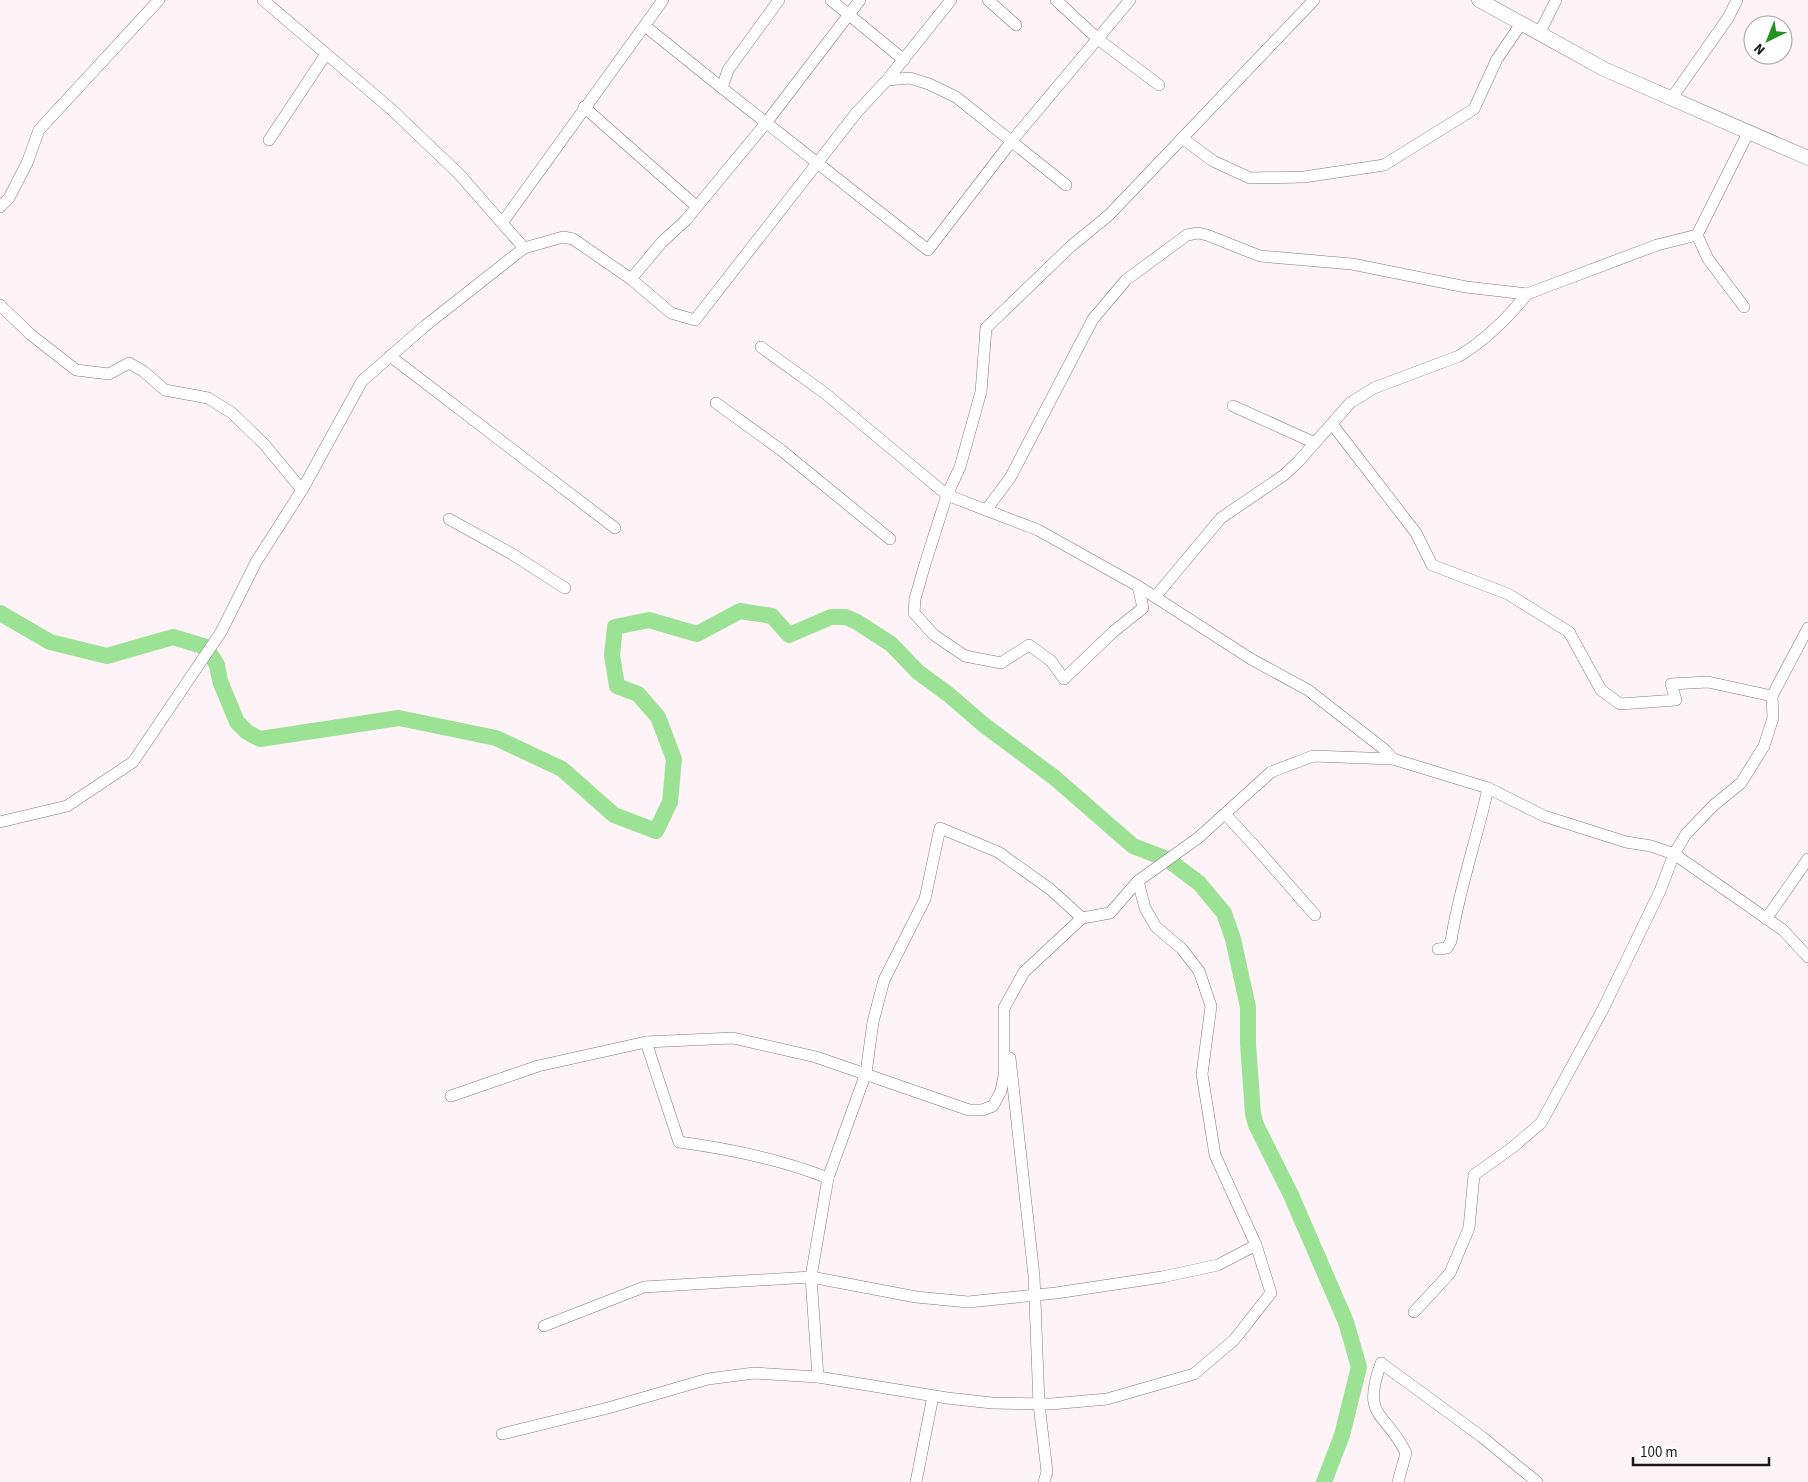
<svg xmlns="http://www.w3.org/2000/svg" width="1808" height="1482" font-family="'Source Sans 3',sans-serif">
<rect width="100%" height="100%" fill="#fef4f7"/>
<g fill="none" stroke-linecap="round" stroke-linejoin="round">
<path stroke="#9be295" stroke-width="16" d="M0,613L50,642L107,656L173,637L206,647L217,665L220,681L237,722L247,732L260,739L399,718L496,738L562,769L614,815L656,831L670,802L674,759L658,717L638,694L617,686L612,655L615,627L649,620L697,634L740,611L772,616L789,635L831,617H846L857,622L891,644L918,672L948,694L984,725L1055,778L1133,846L1167,859L1199,883L1224,913L1233,939L1248,1007V1044L1253,1114L1256,1125L1291,1195L1346,1322L1359,1367L1342,1435L1324,1482"/>
<defs>
<g id="minor">
<path d="M779,0L728,70L722,88L928,250L1011,142L1130,0"/>
<path d="M831,0L904,60"/>
<path d="M988,0L1016,25"/>
<path d="M1056,0L1099,40L1159,85"/>
<path d="M645,26L722,88"/>
<path d="M1539,34L1556,0"/>
<path d="M887,80L910,78L929,84L956,97L1066,185"/>
<path d="M1671,99L1728,18L1737,0"/>
<path d="M584,107L696,206"/>
<path d="M1182,138L1213,161L1250,178L1304,177L1384,165L1474,109L1497,59L1521,24"/>
<path d="M269,140L326,54"/>
<path d="M0,207L9,198L27,163L39,130L159,0"/>
<path d="M502,223L663,0"/>
<path d="M1697,235L1708,259L1744,307"/>
<path d="M524,248L563,237L573,239L631,279L671,313L695,320L857,112L887,80L951,0"/>
<path d="M631,279L662,242L686,220L766,123L860,0"/>
<path d="M0,305L30,334L76,370L109,374L129,363L143,371L165,390L208,398L232,413L264,444L302,490"/>
<path d="M761,347L826,394L947,495L1038,530L1138,586L1251,659L1308,690L1385,750L1393,759"/>
<path d="M390,356L615,528"/>
<path d="M716,403L781,450L890,539"/>
<path d="M1233,406L1315,443"/>
<path d="M1332,424L1416,533L1432,565L1508,594L1569,632L1601,690L1620,704L1676,700L1671,684L1708,682L1772,696"/>
<path d="M986,510L1010,478L1093,319L1126,280L1187,235L1198,233L1207,235L1260,256L1352,264L1466,287L1527,294L1657,245L1697,235L1749,131"/>
<path d="M449,519L512,554L565,588"/>
<path d="M1138,586L1143,608L1113,632L1064,679L1051,661L1029,645L1001,663L965,656L934,635L914,613L915,599L925,564L947,495L960,467L981,392L986,328L1070,247L1109,215L1314,0"/>
<path d="M1155,597L1221,518L1284,475L1298,462L1350,403L1374,388L1459,356C1487,339 1507,319 1527,294"/>
<path d="M1225,814L1251,842L1315,915"/>
<path d="M0,822L67,806L133,762L221,632L256,562L302,490L362,381L425,326L524,248L459,174L391,109L263,0"/>
<path d="M1766,919L1808,859"/>
<path d="M1438,949L1447,948L1451,941C1459,889 1477,839 1488,788"/>
<path d="M646,1042L679,1142C731,1149 780,1159 828,1178"/>
<path d="M1010,1058L1034,1276L1039,1404L1047,1472L1044,1482"/>
<path d="M451,1096L538,1066L646,1042L733,1038L816,1057L969,1110H982L993,1106L1001,1091L1004,1076V1008L1024,972L1082,918L1110,913L1138,881"/>
<path d="M1414,1312L1450,1273L1469,1228L1474,1175L1513,1147L1541,1123L1603,1009L1660,891L1674,854L1783,930L1808,957"/>
<path d="M544,1326L644,1287L811,1277L916,1297L968,1302L1056,1293L1162,1277L1218,1265L1256,1245"/>
<path d="M818,1377L811,1277L828,1178L866,1073L873,1022L884,980L925,899L940,828L998,852L1050,889L1082,918"/>
<path d="M502,1434L608,1408L708,1379L754,1373L818,1377L947,1398L992,1403L1051,1404L1107,1399L1194,1374L1234,1340L1271,1293L1256,1245L1215,1155L1202,1074L1211,1006L1199,971L1182,949L1156,927L1145,908L1138,881L1198,838L1271,772L1313,756L1393,759L1488,788L1544,816L1626,842L1651,846L1674,854L1686,834L1714,805L1741,783L1764,746L1773,718L1772,696L1808,628"/>
<path d="M916,1482L933,1396"/>
<path d="M1398,1482L1406,1453C1385,1410 1361,1419 1381,1363L1482,1437L1537,1482"/>
</g>
<path id="major" d="M1479,0L1604,69L1808,158"/>
</defs>
<use href="#minor" stroke="#81787b" stroke-width="12"/>
<use href="#major" stroke="#81787b" stroke-width="15"/>
<use href="#minor" stroke="#fff" stroke-width="11"/>
<use href="#major" stroke="#fff" stroke-width="14"/>
</g>
<g transform="translate(1768 40) rotate(223)"><circle r="24" fill="#ffffff" stroke="#a4a2a3"/>
<path d="M0-4L9 19L0 12L-9 19Z" fill="#22931e"/>
<text y="-8" font-size="14" font-weight="bold" text-anchor="middle" fill="#1b1718">N</text>
</g>
<path d="M1633 1457v8h136v-8" fill="none" stroke="#1b1718" stroke-width="2.5"/>
<text x="1640" y="1457" font-size="15" fill="#1b1718" stroke="#ffffff" stroke-width="4" paint-order="stroke">100 m</text>
</svg>
